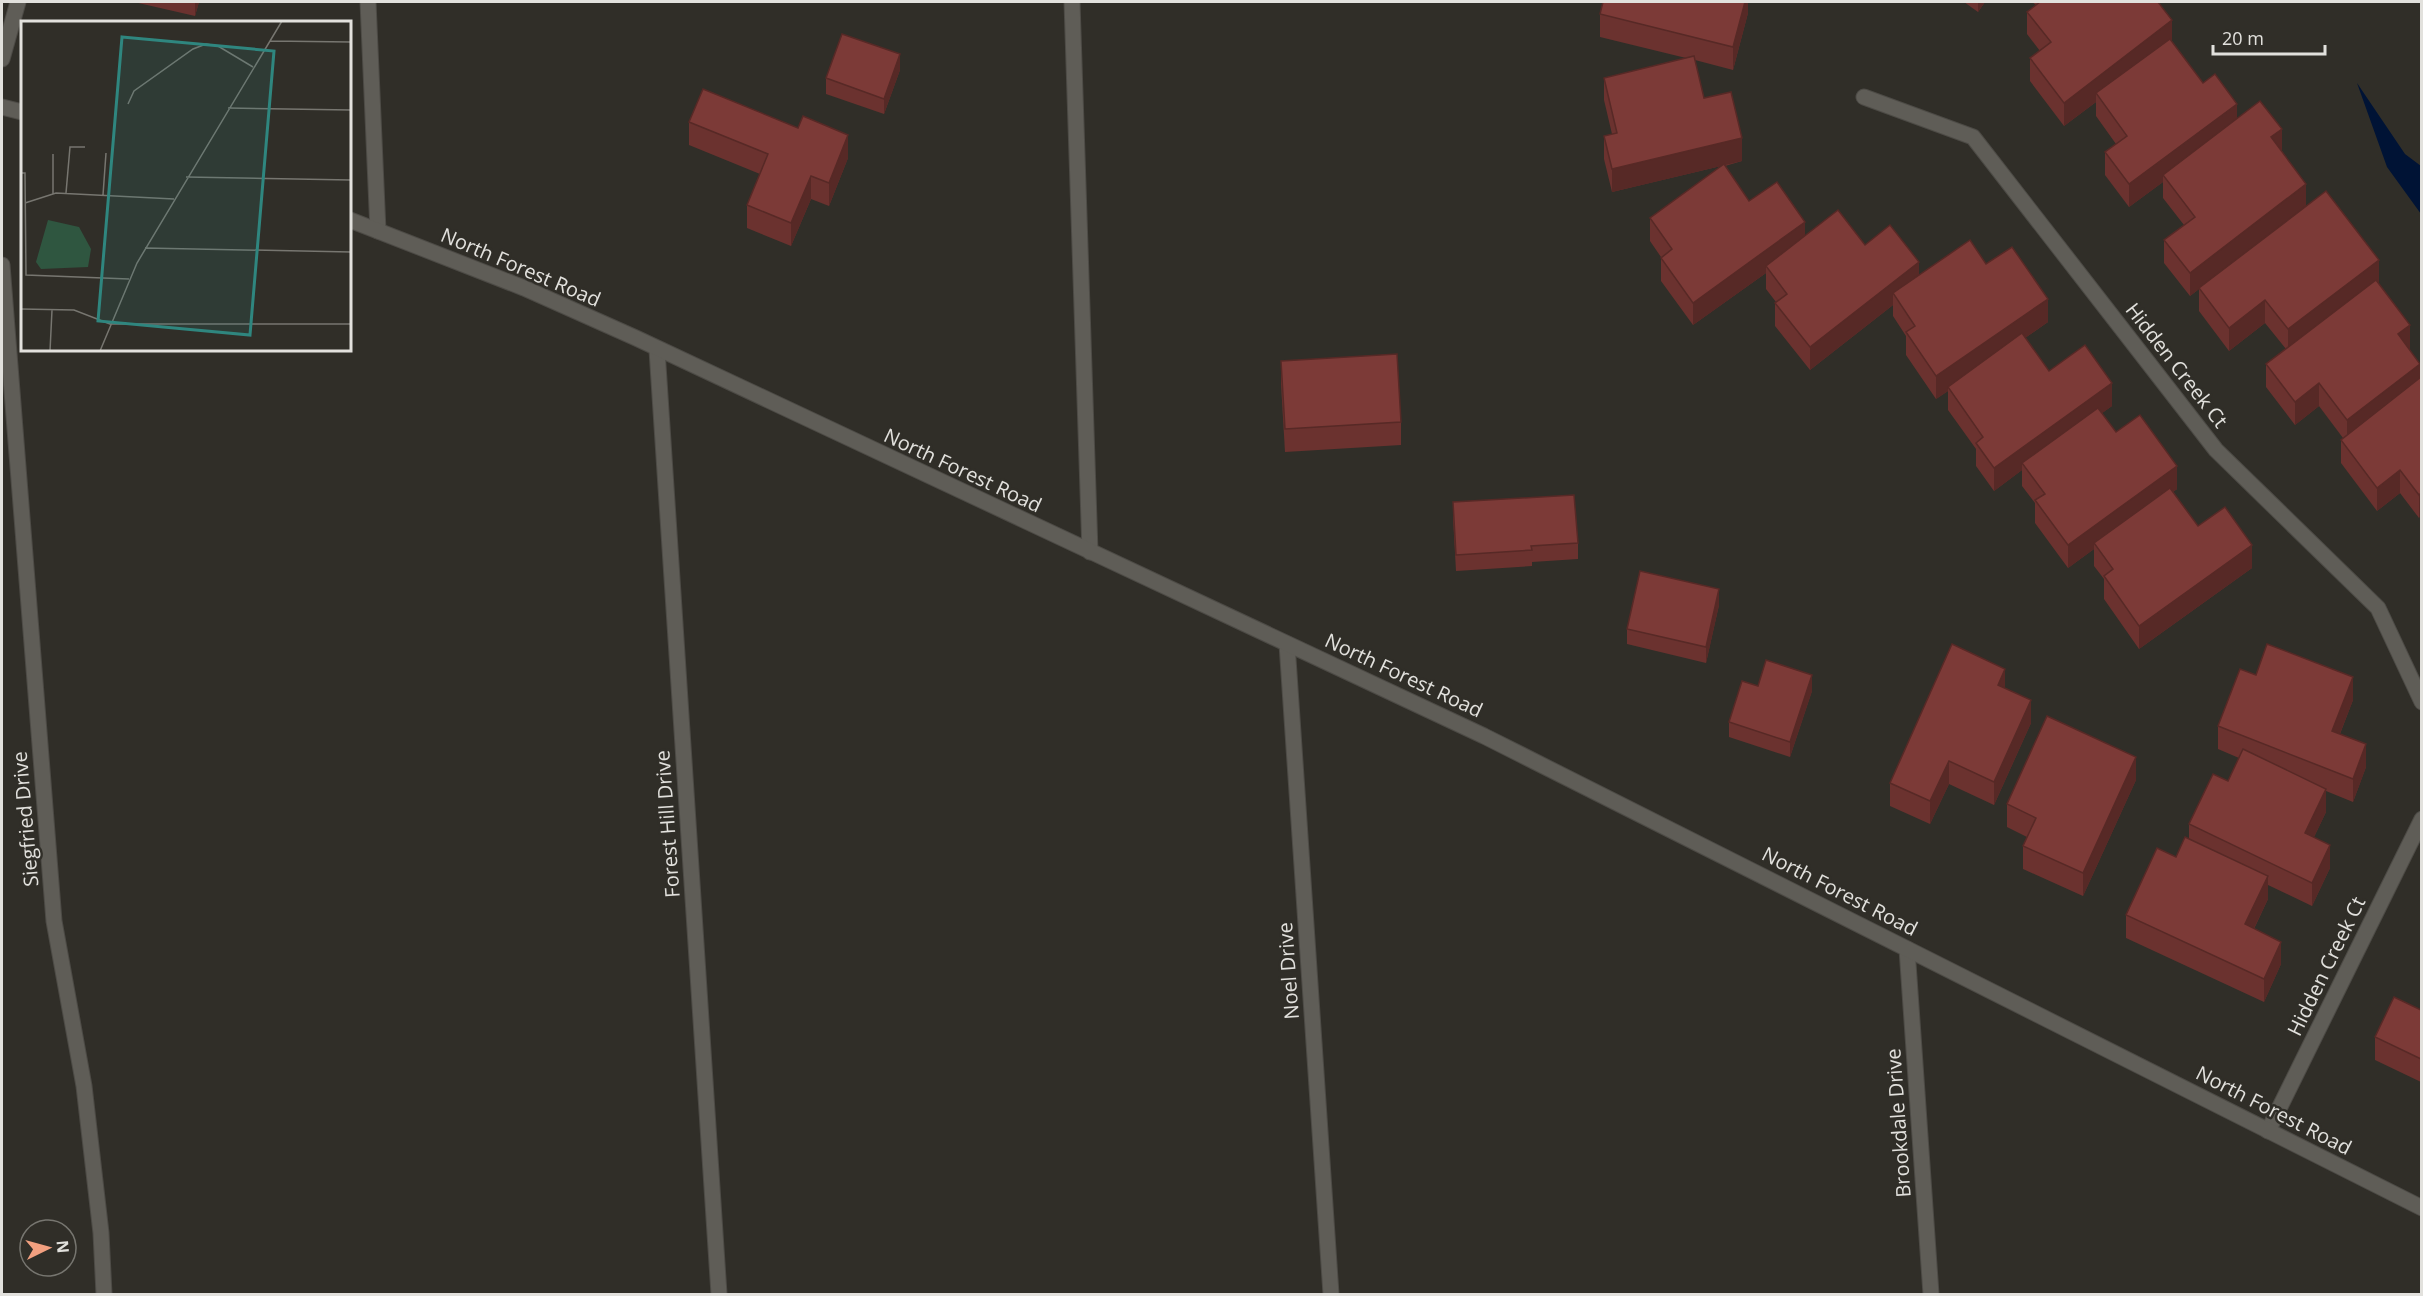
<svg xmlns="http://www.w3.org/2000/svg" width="2423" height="1296" font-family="'Open Sans',sans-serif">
<rect width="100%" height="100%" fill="#302e28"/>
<path fill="#001335" d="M2357,83L2405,154L2421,166V214L2387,167Z"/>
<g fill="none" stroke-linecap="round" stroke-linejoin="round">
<defs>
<g id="lane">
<path d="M368,2L378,231"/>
<path d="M1072,2L1090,552"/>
</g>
<g id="street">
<path d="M2,59L18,2"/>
<path d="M1864,97L1973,137L2216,450L2378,608L2422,702"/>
<path d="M2,265L54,921L84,1086L101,1233L104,1294"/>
<path d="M657,350L719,1294"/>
<path d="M1287,644L1331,1294"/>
<path d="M1907,949L1931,1294"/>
<path d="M2268,1131L2422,819"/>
</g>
<g id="secondary">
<path d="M2,107L22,112"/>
<path d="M350,220L524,288L636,338L1484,736L2422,1208"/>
</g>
</defs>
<use href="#lane" stroke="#4d4b46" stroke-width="17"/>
<use href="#street" stroke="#4d4b46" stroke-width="17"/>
<use href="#secondary" stroke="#4d4b46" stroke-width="17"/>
<use href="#lane" stroke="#5f5d57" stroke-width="15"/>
<use href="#street" stroke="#5f5d57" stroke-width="15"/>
<use href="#secondary" stroke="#5f5d57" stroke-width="15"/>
</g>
<g fill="#6b322f">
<path d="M134,2H199L195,16Z"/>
<path d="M1748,2V13L1733,70L1695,60L1704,98L1742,161L1725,166L1749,201L1805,235L1865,245L1919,275L1986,264L2048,322L2025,338L2049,371L2112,406L2102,413L2116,432L2177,489L2173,492L2198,526L2252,568L2139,649L2104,599V579L2094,566V549L2068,568L2035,523V503L2022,486V470L1994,491L1976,466V449L1948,410V391L1936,399L1906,355V336L1893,316V305L1810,370L1775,326V303L1776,302L1766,289V273L1693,325L1661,281V257L1650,241V218L1721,166L1612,192L1604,159V136L1612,134L1604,100V78L1686,58L1600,37V14Z"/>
<path d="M1964,2H1985L1978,12Z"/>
<path d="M2032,2H2158L2172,42L2203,83L2237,119L2282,151L2306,206L2378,283L2410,348L2409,349L2420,364L2419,518L2400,493L2377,511L2341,463V440L2343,438L2319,406L2295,425L2266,387V364L2286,349L2265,323L2229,351L2199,311V289L2190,296L2164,263V240L2184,225L2163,198V182L2129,207L2105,175V152L2116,144L2096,116V102L2064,126L2030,81V58L2040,51L2027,34V12L2036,5Z"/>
<path d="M900,70L884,114L826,94V78Z"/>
<path d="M689,122L848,158L829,206L811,199L791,246L747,228V205L760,174L689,145Z"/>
<path d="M1281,361L1401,422V445L1285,452L1281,384Z"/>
<path d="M1453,502L1578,543V559L1532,562V566L1456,571L1453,518Z"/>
<path d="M1719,605L1706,663L1627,644V629Z"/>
<path d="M2256,675L2353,700L2340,734L2366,767L2353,802L2326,791V812L2314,837L2330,868L2312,906L2268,885V899L2254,929L2281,964L2264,1002L2126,938V915L2176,857L2189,839V824L2228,781L2239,758L2218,749V726Z"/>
<path d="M1758,686L1812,691L1790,757L1729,737V722Z"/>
<path d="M2005,688L2031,723L1994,805L1949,784L1930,824L1890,806V783Z"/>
<path d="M2136,780L2083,896L2023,869V846L2027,837L2007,827V804Z"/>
<path d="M2421,1010V1082L2375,1060V1037Z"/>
</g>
<g fill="#572926">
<path d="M195,2H199L195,16Z"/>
<path d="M1745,2H1748V13L1733,70V47Z"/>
<path d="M1978,2H1985L1978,12Z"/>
<path d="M2172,20V43L2096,93V102L2064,126V103Z"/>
<path d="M900,54V70L884,114V99Z"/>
<path d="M2237,104V127L2163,175V182L2129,207V184Z"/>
<path d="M2282,129V152L2271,137Z"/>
<path d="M848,135V158L829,206V183Z"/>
<path d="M1742,138V161L1612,192V169Z"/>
<path d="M811,176V199L791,246V223Z"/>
<path d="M2306,184V207L2190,296V273Z"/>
<path d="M1805,222V245L1766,266V273L1693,325V303Z"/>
<path d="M2379,260V283L2288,352V329Z"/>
<path d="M1919,262V285L1893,293V305L1810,370V347Z"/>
<path d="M2048,299V322L1950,390L1948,387V391L1936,399V376Z"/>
<path d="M2265,300V323L2229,351V328Z"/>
<path d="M2410,325V348L2398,357V334Z"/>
<path d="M2420,364V387L2347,443V420Z"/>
<path d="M2112,383V406L2026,468L2022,463V470L1994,491V468Z"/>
<path d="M2319,383V406L2295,425V402Z"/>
<path d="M2177,466V489L2097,547L2094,543V549L2068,568V545Z"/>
<path d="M2400,470V493L2377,511V488Z"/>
<path d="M2421,493V516L2419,518V495Z"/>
<path d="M2252,545V568L2139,649V626Z"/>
<path d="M1719,589V605L1706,663V647Z"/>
<path d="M2005,669V692L1998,685Z"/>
<path d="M1812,675V691L1790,757V742Z"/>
<path d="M2353,677V700L2332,754V731Z"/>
<path d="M2031,700V723L1994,805V782Z"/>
<path d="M2366,744V767L2353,802V779Z"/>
<path d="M2136,757V780L2083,896V873Z"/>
<path d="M1949,761V784L1930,824V801Z"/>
<path d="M2326,789V812L2305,856V833Z"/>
<path d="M2330,845V868L2312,906V883Z"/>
<path d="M2268,876V899L2245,947V924Z"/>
<path d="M2281,942V964L2264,1002V979Z"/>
</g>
<g fill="#7c3a37" stroke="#572926" stroke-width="1.5">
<path d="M1603,2H1745L1733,47L1600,14Z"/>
<path d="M2040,2H2158L2172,20L2064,103L2030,58L2051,42L2027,12Z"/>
<path d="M842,34L900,54L884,99L826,78Z"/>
<path d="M2170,39L2203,83L2215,74L2237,104L2129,184L2105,152L2127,136L2096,93Z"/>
<path d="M1694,56L1704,98L1731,92L1742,138L1612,169L1604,136L1617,133L1604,78Z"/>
<path d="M703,89L798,128L803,116L848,135L829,183L811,176L791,223L747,205L768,154L689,122Z"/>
<path d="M2260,101L2282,129L2271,137L2306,184L2190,273L2164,240L2195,217L2163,175Z"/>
<path d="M1724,164L1749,201L1777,182L1805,222L1693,303L1661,258L1672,249L1650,218Z"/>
<path d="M2326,191L2379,260L2288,329L2265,300L2229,328L2199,288Z"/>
<path d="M1838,210L1865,245L1890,225L1919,262L1810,347L1775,303L1787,294L1766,266Z"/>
<path d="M1970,240L1986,264L2012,247L2048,299L1936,376L1906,332L1915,326L1893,293Z"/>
<path d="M2376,280L2410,325L2398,334L2420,364L2347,420L2319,383L2295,402L2266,364Z"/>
<path d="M2022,333L2049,371L2085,345L2112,383L1994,468L1976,443L1983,437L1948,387Z"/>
<path d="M1397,354L1401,422L1285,429L1281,361Z"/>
<path d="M2421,377V493L2419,495L2400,470L2377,488L2341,440Z"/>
<path d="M2098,408L2116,432L2140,415L2177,466L2068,545L2035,500L2045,494L2022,463Z"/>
<path d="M2170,488L2198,526L2225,507L2252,545L2139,626L2104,576L2113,569L2094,543Z"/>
<path d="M1574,495L1578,543L1531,546L1532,550L1456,555L1453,502Z"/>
<path d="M1640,571L1719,589L1706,647L1627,629Z"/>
<path d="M1952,644L2005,669L1998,685L2031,700L1994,782L1949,761L1930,801L1890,783Z"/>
<path d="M2267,644L2353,677L2332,731L2366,744L2353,779L2218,726L2240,669L2256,675Z"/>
<path d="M1766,660L1812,675L1790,742L1729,722L1742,681L1758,686Z"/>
<path d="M2047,716L2136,757L2083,873L2023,846L2036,818L2007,804Z"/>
<path d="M2243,749L2326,789L2305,833L2330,845L2312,883L2189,824L2213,774L2228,781Z"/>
<path d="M2185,837L2268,876L2245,924L2281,942L2264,979L2126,915L2157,848L2176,857Z"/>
<path d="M2394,997L2421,1010V1059L2375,1037Z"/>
</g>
<g text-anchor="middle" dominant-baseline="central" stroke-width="5" stroke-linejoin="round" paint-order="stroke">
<g font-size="20" fill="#e2e1dd" stroke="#302e28">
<text transform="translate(521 267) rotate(23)">North Forest Road</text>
<text transform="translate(2177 365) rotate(52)">Hidden Creek Ct</text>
<text transform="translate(963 470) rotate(25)">North Forest Road</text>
<text transform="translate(1404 675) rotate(25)">North Forest Road</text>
<text transform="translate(25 819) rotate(-95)">Siegfried Drive</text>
<text transform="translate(667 824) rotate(-94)">Forest Hill Drive</text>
<text transform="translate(1840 891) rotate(27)">North Forest Road</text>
<text transform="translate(2326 966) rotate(-64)">Hidden Creek Ct</text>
<text transform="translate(1288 971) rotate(-94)">Noel Drive</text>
<text transform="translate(2274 1110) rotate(27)">North Forest Road</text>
<text transform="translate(1898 1123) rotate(-94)">Brookdale Drive</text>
</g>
</g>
<g transform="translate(21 21)">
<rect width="330" height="330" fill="#302e28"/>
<path d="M27,199L58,206L70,228L67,246L20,248L15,241Z" fill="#2f5640"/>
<path fill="none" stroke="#777670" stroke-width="1.5" d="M249,20L330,21M107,83L113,70L172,28L185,23L197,25L232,46M207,87L330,89M32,133V173M0,152H4L5,254L108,258M165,156L330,159M45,172L49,126H64M82,174L85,132M4,182L35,172L153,178M124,227L330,231M0,288L53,289L89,303H330M29,330L31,289M79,330L116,242L261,0"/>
<path fill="#2f867f" fill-opacity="0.15" stroke="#2f867f" stroke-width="3" d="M101,16L253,30L229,314L77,300Z"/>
<rect width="330" height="330" fill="none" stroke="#e2e1dd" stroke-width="3"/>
</g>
<rect width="2423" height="1296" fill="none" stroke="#e2e1dd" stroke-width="6"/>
<g transform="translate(48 1248) rotate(85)"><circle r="28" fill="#302e28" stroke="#777670" stroke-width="1.5"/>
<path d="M0-4.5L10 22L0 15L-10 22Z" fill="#f2a080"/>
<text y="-9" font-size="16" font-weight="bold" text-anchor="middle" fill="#e2e1dd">N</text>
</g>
<path d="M2213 45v9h112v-9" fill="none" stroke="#e2e1dd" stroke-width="3"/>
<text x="2222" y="45" font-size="18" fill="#e2e1dd" stroke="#302e28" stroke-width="4.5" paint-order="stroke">20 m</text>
</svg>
